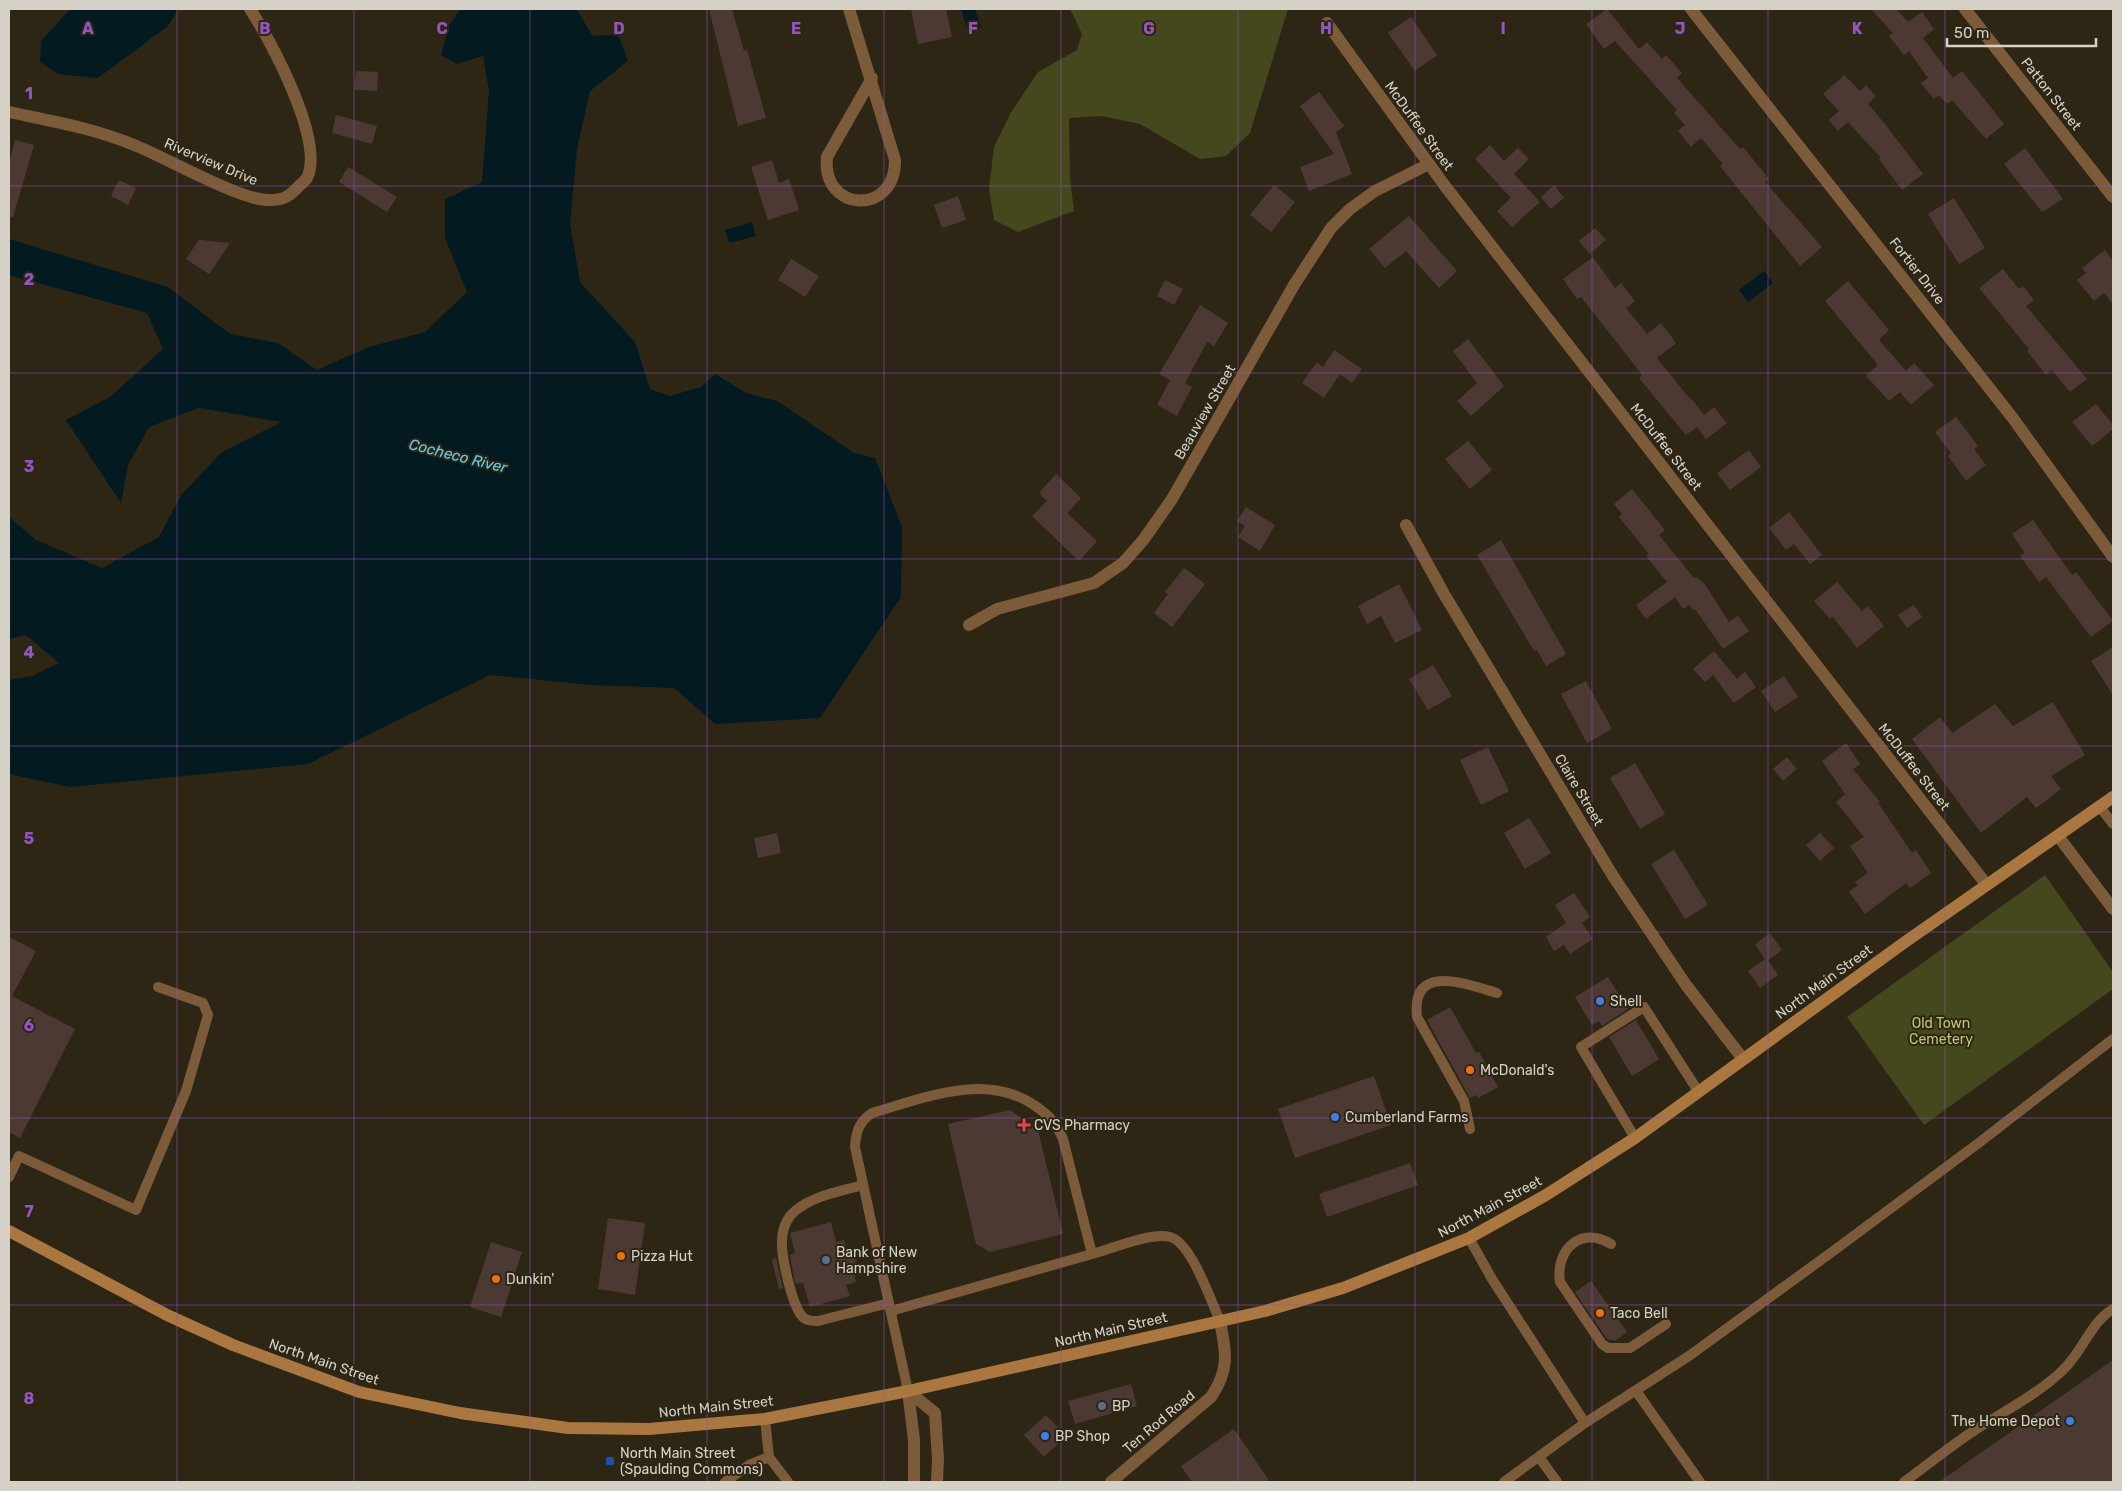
<svg xmlns="http://www.w3.org/2000/svg" width="2122" height="1491" font-family="Rubik,sans-serif">
<rect width="100%" height="100%" fill="#2e2615"/>
<g fill="#44481c">
<path d="M1070,9H1288L1250,133L1226,156L1200,159L1140,124L1101,116L1069,118L1070,179L1074,211L1018,232L994,220L989,189L994,147L1010,114L1038,72L1077,50L1082,34Z"/>
<path d="M2045,875L2113,972V989L1924,1125L1847,1017Z"/>
</g>
<g fill="#031a21">
<path d="M70,9H178L168,26L98,78L58,74L40,62L41,41Z"/>
<path d="M461,9H577L592,36L618,34L628,61L590,91L577,149L570,224L580,282L635,342L650,389L670,396L701,387L715,374L746,393L777,401L854,453L875,458L902,527L901,597L820,718L715,724L674,688L591,685L490,675L308,764L70,787L9,774V680L32,676L59,663L26,635L9,639V517L36,540L102,568L159,537L181,495L222,452L281,422L199,408L149,427L128,465L121,503L66,420L110,397L163,349L147,313L9,275V239L168,287L230,334L278,343L317,370L369,347L425,332L467,292L445,238V199L482,182L489,91L483,56L457,64L441,55L449,25Z"/>
<path d="M961,9H975L981,27L968,31Z"/>
<path d="M752,222L756,236L729,243L725,230Z"/>
<path d="M1764,271L1773,283L1748,302L1739,290Z"/>
</g>
<g fill="#4d3933">
<path d="M709,9H732L744,51L747,50L766,118L738,126Z"/>
<path d="M911,9H946L952,37L918,44Z"/>
<path d="M1607,9L1639,49L1647,42L1662,59L1666,55L1682,73L1677,78L1740,149L1743,147L1769,179L1765,182L1822,247L1800,266L1720,166L1723,164L1701,138L1691,147L1678,131L1685,125L1674,113L1677,110L1615,41L1604,49L1586,24Z"/>
<path d="M1871,9H1896L1908,22L1922,12L1934,29L1923,38L1953,78L1962,71L2004,124L1986,139L1952,100L1947,104L1939,95L1934,99L1921,83L1928,78L1909,51L1904,55L1889,36L1893,33Z"/>
<path d="M1411,17L1437,55L1415,71L1388,33Z"/>
<path d="M356,71L378,72L377,91L354,90Z"/>
<path d="M1844,75L1860,91L1866,85L1876,96L1868,104L1885,124L1923,174L1902,190L1879,159L1881,158L1848,122L1838,131L1829,120L1839,111L1823,94Z"/>
<path d="M1319,92L1344,126L1336,132L1352,174L1309,191L1300,167L1334,154L1300,106Z"/>
<path d="M336,115L377,126L372,144L332,133Z"/>
<path d="M15,140L34,145L13,217H9V163Z"/>
<path d="M1490,145L1504,161L1518,148L1529,159L1514,174L1540,202L1512,227L1497,211L1511,198L1475,159Z"/>
<path d="M2025,148L2063,199L2042,212L2004,164Z"/>
<path d="M772,160L779,183L789,179L799,210L768,220L751,167Z"/>
<path d="M348,167L397,197L387,212L339,182Z"/>
<path d="M119,180L136,188L128,205L111,196Z"/>
<path d="M1274,185L1295,202L1271,232L1250,215Z"/>
<path d="M1554,185L1564,198L1551,209L1541,197Z"/>
<path d="M958,196L966,220L942,228L934,205Z"/>
<path d="M1954,198L1985,248L1959,264L1928,214Z"/>
<path d="M1409,216L1457,271L1439,288L1406,251L1385,268L1369,249Z"/>
<path d="M1595,228L1606,240L1590,254L1579,241Z"/>
<path d="M199,240L230,243L209,274L186,259Z"/>
<path d="M2105,250L2113,261V304L2104,293L2094,301L2077,280L2086,273L2082,268Z"/>
<path d="M1593,257L1615,288L1621,283L1635,301L1626,308L1647,334L1661,323L1676,343L1657,358L1689,398L1690,397L1704,415L1714,407L1727,423L1706,439L1697,427L1686,435L1639,378L1642,375L1604,326L1581,297L1577,299L1563,279Z"/>
<path d="M791,259L819,276L805,297L778,280Z"/>
<path d="M2003,269L2019,289L2023,286L2034,300L2026,306L2087,379L2070,392L2052,370L2046,375L2027,351L2029,349L1979,288Z"/>
<path d="M1165,280L1183,289L1174,305L1157,296Z"/>
<path d="M1848,281L1889,330L1879,340L1906,371L1914,363L1934,385L1911,405L1900,392L1889,401L1866,376L1878,365L1825,301Z"/>
<path d="M1200,305L1228,323L1214,346L1207,342L1185,383L1192,387L1177,416L1157,405L1170,380L1159,374Z"/>
<path d="M1468,339L1504,386L1471,416L1457,401L1477,383L1453,351Z"/>
<path d="M1334,350L1362,369L1352,383L1340,374L1324,398L1302,383L1317,362L1323,367Z"/>
<path d="M2096,404L2113,425V429L2092,446L2072,422Z"/>
<path d="M1956,417L1978,446L1974,449L1986,465L1966,481L1948,456L1951,453L1935,432Z"/>
<path d="M1468,441L1492,470L1470,489L1445,459Z"/>
<path d="M1749,450L1761,467L1730,490L1717,473Z"/>
<path d="M1056,474L1081,498L1067,513L1097,541L1079,561L1032,516L1047,501L1039,493Z"/>
<path d="M1632,489L1665,530L1659,535L1694,578L1696,577L1704,583L1729,622L1738,616L1749,631L1723,649L1695,609L1693,610L1690,605L1683,609L1675,597L1646,619L1636,605L1667,582L1646,556L1649,554L1619,517L1622,514L1614,504Z"/>
<path d="M1246,507L1275,525L1260,551L1238,537L1245,526L1237,521Z"/>
<path d="M1789,512L1822,555L1810,564L1794,544L1786,550L1769,528Z"/>
<path d="M2033,520L2072,575L2076,572L2113,621L2091,637L2046,577L2039,582L2020,556L2025,553L2012,534Z"/>
<path d="M1501,540L1566,654L1546,666L1537,650L1534,651L1477,555Z"/>
<path d="M1184,568L1205,584L1172,627L1154,613L1168,594L1165,592Z"/>
<path d="M1837,582L1862,611L1868,606L1884,626L1857,648L1833,617L1830,619L1814,601Z"/>
<path d="M1399,584L1422,630L1395,643L1381,616L1367,624L1358,606Z"/>
<path d="M1914,605L1922,617L1907,628L1898,615Z"/>
<path d="M2113,647V695L2091,661Z"/>
<path d="M1714,651L1737,679L1745,672L1756,687L1734,703L1713,675L1705,682L1693,669Z"/>
<path d="M1433,665L1452,696L1428,710L1409,679Z"/>
<path d="M1784,676L1798,697L1775,712L1761,691Z"/>
<path d="M1586,681L1612,729L1587,743L1561,694Z"/>
<path d="M2053,702L2085,755L2051,776L2061,789L2036,808L2027,797L1981,833L1912,739L1940,717L1952,733L1995,704L2013,726Z"/>
<path d="M1846,743L1860,764L1853,769L1880,802L1878,803L1912,853L1916,850L1931,873L1910,888L1906,883L1865,914L1849,892L1858,885L1855,882L1868,873L1850,846L1864,837L1836,802L1845,794L1822,761Z"/>
<path d="M1488,747L1509,791L1481,805L1460,760Z"/>
<path d="M1787,757L1797,769L1783,781L1773,769Z"/>
<path d="M1635,763L1665,814L1640,829L1610,778Z"/>
<path d="M1529,818L1551,853L1525,869L1504,833Z"/>
<path d="M777,833L781,853L758,858L754,838Z"/>
<path d="M1820,833L1834,848L1820,861L1806,845Z"/>
<path d="M1674,850L1708,905L1685,919L1651,864Z"/>
<path d="M1574,893L1590,917L1582,923L1593,939L1570,954L1564,945L1554,951L1546,937L1566,923L1555,905Z"/>
<path d="M1770,933L1782,950L1768,960L1778,975L1760,988L1748,971L1765,959L1755,944Z"/>
<path d="M9,937L36,951L12,996L75,1029L20,1138L9,1132Z"/>
<path d="M1608,977L1628,1009L1602,1026L1599,1021L1592,1025L1575,997Z"/>
<path d="M1450,1007L1476,1053L1479,1052L1498,1087L1478,1098L1477,1095L1470,1098L1427,1020Z"/>
<path d="M1636,1020L1659,1059L1632,1076L1609,1037Z"/>
<path d="M1374,1076L1391,1125L1295,1158L1278,1109Z"/>
<path d="M1010,1110L1038,1130L1063,1234L990,1252L976,1244L948,1124Z"/>
<path d="M1410,1163L1418,1185L1327,1217L1319,1194Z"/>
<path d="M608,1218L645,1223L635,1295L598,1289Z"/>
<path d="M831,1222L836,1242L844,1240L847,1250L852,1248L858,1268L853,1269L856,1282L846,1285L850,1296L810,1307L803,1283L796,1284L794,1278L790,1255L795,1253L790,1233Z"/>
<path d="M491,1242L522,1252L501,1317L470,1307Z"/>
<path d="M776,1258L783,1288L779,1289L772,1260Z"/>
<path d="M1591,1281L1627,1332L1615,1341L1607,1339L1575,1292Z"/>
<path d="M2113,1360V1482H1939Z"/>
<path d="M1131,1384L1137,1406L1075,1424L1068,1401Z"/>
<path d="M1046,1415L1066,1436L1044,1457L1024,1435Z"/>
<path d="M1234,1429L1270,1482H1192L1181,1466Z"/>
</g>
<g fill="none" stroke-linecap="round" stroke-linejoin="round">
<g stroke="#7b5b3a" stroke-width="10">
<path d="M2100,807L2113,824"/>
<path d="M1470,1129L1464,1101L1417,1017C1411,962 1466,984 1497,993"/>
<path d="M1635,1138L1581,1047L1644,1007L1698,1091"/>
<path d="M9,1177L19,1156L136,1210L186,1091L208,1015L203,1003L158,987"/>
<path d="M863,1185C839,1192 808,1196 790,1216C785,1223 782,1233 782,1241C781,1257 792,1303 801,1315C805,1321 812,1321 818,1321L889,1303"/>
<path d="M1469,1238L1492,1279L1585,1423"/>
<path d="M1611,1244C1581,1225 1555,1250 1560,1282L1602,1344L1608,1348H1630L1666,1324"/>
<path d="M891,1311L1092,1254"/>
<path d="M908,1391L855,1147C856,1131 859,1122 872,1113C924,1098 985,1072 1034,1105C1049,1115 1056,1123 1063,1139L1092,1254C1111,1249 1151,1232 1170,1237C1191,1242 1211,1301 1220,1321"/>
<path d="M1636,1391L1700,1482"/>
<path d="M765,1419L769,1457"/>
<path d="M1539,1457L1557,1482"/>
<path d="M725,1482L749,1465L769,1457L788,1482"/>
<path d="M1504,1482L1585,1423L1689,1356L1836,1249L1980,1142L2113,1039"/>
<path d="M1904,1482C1926,1466 1947,1449 1969,1434C2000,1413 2036,1396 2063,1370C2083,1351 2090,1323 2113,1309"/>
</g>
<g stroke="#7b5b3a" stroke-width="12">
<path d="M849,9L895,160C896,216 821,213 827,157L872,78"/>
<path d="M1691,9L2012,417L2113,557"/>
<path d="M1965,9L2113,197"/>
<path d="M1327,23L1445,186L1986,884"/>
<path d="M9,112C51,121 93,128 134,145C163,156 243,202 270,200C284,200 290,196 299,186C301,184 305,181 307,178C325,141 271,41 250,9"/>
<path d="M1406,525L1444,594L1613,876L1686,985L1743,1059"/>
<path d="M969,625L997,609L1094,583L1123,563L1144,539L1172,499L1294,285L1331,228L1350,209L1375,191L1429,164"/>
<path d="M2058,836L2113,909"/>
<path d="M1111,1482L1211,1397C1230,1369 1226,1352 1220,1321"/>
</g>
<g stroke="#7b5b3a" stroke-width="12">
<path d="M908,1391L935,1413L938,1459L937,1482"/>
<path d="M908,1391L914,1440V1482"/>
</g>
<path stroke="#ab7740" stroke-width="12" d="M9,1231L167,1315L233,1345L359,1392L460,1413L568,1428L649,1429L765,1419L908,1391L1265,1311L1343,1288L1469,1238L1546,1195L1635,1138L1905,942L2113,797"/>
</g>
<path fill="none" stroke="#9255c1" stroke-width="1" stroke-opacity="0.55" d="M177,9V1482M354,9V1482M530,9V1482M707,9V1482M884,9V1482M1061,9V1482M1238,9V1482M1415,9V1482M1592,9V1482M1768,9V1482M1945,9V1482M9,186H2113M9,373H2113M9,559H2113M9,746H2113M9,932H2113M9,1118H2113M9,1305H2113"/>
<g fill="#3f7fe0" stroke="#2e2615" stroke-width="2">
<circle cx="1600" cy="1001" r="5"/>
<circle cx="1335" cy="1117" r="5"/>
<circle cx="2070" cy="1421" r="5"/>
<circle cx="1045" cy="1436" r="5"/>
</g>
<g fill="#e8710a" stroke="#2e2615" stroke-width="2">
<circle cx="1470" cy="1070" r="5"/>
<circle cx="621" cy="1256" r="5"/>
<circle cx="496" cy="1279" r="5"/>
<circle cx="1600" cy="1313" r="5"/>
</g>
<path fill="#e0444e" stroke="#2e2615" stroke-width="2" d="M1021.5 1117.5h5v5h5v5h-5v5h-5v-5h-5v-5h5z"/>
<g fill="#5c6f8a" stroke="#2e2615" stroke-width="2">
<circle cx="826" cy="1260" r="5"/>
<circle cx="1102" cy="1406" r="5"/>
</g>
<rect fill="#1a4fb4" stroke="#2e2615" stroke-width="2" x="605" y="1456" width="10" height="10" rx="2.5"/>
<g text-anchor="middle" dominant-baseline="central" stroke-width="4" stroke-linejoin="round" paint-order="stroke">
<g font-size="14" fill="#d6d1c7" stroke="#2e2615">
<text transform="translate(2051 94) rotate(52)">Patton Street</text>
<text transform="translate(1419 126) rotate(54)">McDuffee Street</text>
<text transform="translate(211 162) rotate(23)">Riverview Drive</text>
<text transform="translate(1917 271) rotate(52)">Fortier Drive</text>
<text transform="translate(1205 412) rotate(-60)">Beauview Street</text>
<text transform="translate(1666 447) rotate(52)">McDuffee Street</text>
<text transform="translate(1914 767) rotate(52)">McDuffee Street</text>
<text transform="translate(1579 790) rotate(59)">Claire Street</text>
<text transform="translate(1824 982) rotate(-36)">North Main Street</text>
<text transform="translate(1490 1207) rotate(-28)">North Main Street</text>
<text transform="translate(1111 1330) rotate(-13)">North Main Street</text>
<text transform="translate(324 1362) rotate(19)">North Main Street</text>
<text transform="translate(716 1407) rotate(-6)">North Main Street</text>
<text transform="translate(1159 1422) rotate(-40)">Ten Rod Road</text>
</g>
<g font-size="14" fill="#d6d1c7" stroke="#2e2615" text-anchor="start">
<text x="1610" y="1001">Shell</text>
<text x="1480" y="1070">McDonald's</text>
<text x="1345" y="1117">Cumberland Farms</text>
<text x="1034" y="1125">CVS Pharmacy</text>
<text x="836" y="1252">Bank of New<tspan x="836" dy="16">Hampshire</tspan></text>
<text x="631" y="1256">Pizza Hut</text>
<text x="506" y="1279">Dunkin'</text>
<text x="1610" y="1313">Taco Bell</text>
<text x="1112" y="1406">BP</text>
<text x="2060" y="1421" text-anchor="end">The Home Depot</text>
<text x="1055" y="1436">BP Shop</text>
<text x="620" y="1453">North Main Street<tspan x="620" dy="16">(Spaulding Commons)</tspan></text>
</g>
<g font-size="14" fill="#bfc76f" stroke="#2e2615">
<text x="1941" y="1023">Old Town<tspan x="1941" dy="16">Cemetery</tspan></text>
</g>
<g font-size="15" font-style="italic" fill="#60cff1" stroke="#2e2615">
<text transform="translate(458 456) rotate(14)">Cocheco River</text>
</g>
</g>
<g font-size="16" text-anchor="middle" font-weight="bold" fill="#9255c1" stroke="#2e2615" stroke-width="4" stroke-linejoin="round" paint-order="stroke">
<text x="88" y="34">A</text>
<text x="265" y="34">B</text>
<text x="442" y="34">C</text>
<text x="619" y="34">D</text>
<text x="796" y="34">E</text>
<text x="973" y="34">F</text>
<text x="1149" y="34">G</text>
<text x="1326" y="34">H</text>
<text x="1503" y="34">I</text>
<text x="1680" y="34">J</text>
<text x="1857" y="34">K</text>
<text x="29" y="99">1</text>
<text x="29" y="285">2</text>
<text x="29" y="472">3</text>
<text x="29" y="658">4</text>
<text x="29" y="844">5</text>
<text x="29" y="1031">6</text>
<text x="29" y="1217">7</text>
<text x="29" y="1404">8</text>
</g>
<rect width="2122" height="1491" fill="none" stroke="#d6d1c7" stroke-width="20"/>
<path d="M1947 38v8h149v-8" fill="none" stroke="#d6d1c7" stroke-width="2.5"/>
<text x="1954" y="38" font-size="15" fill="#d6d1c7" stroke="#2e2615" stroke-width="4" paint-order="stroke">50 m</text>
</svg>
